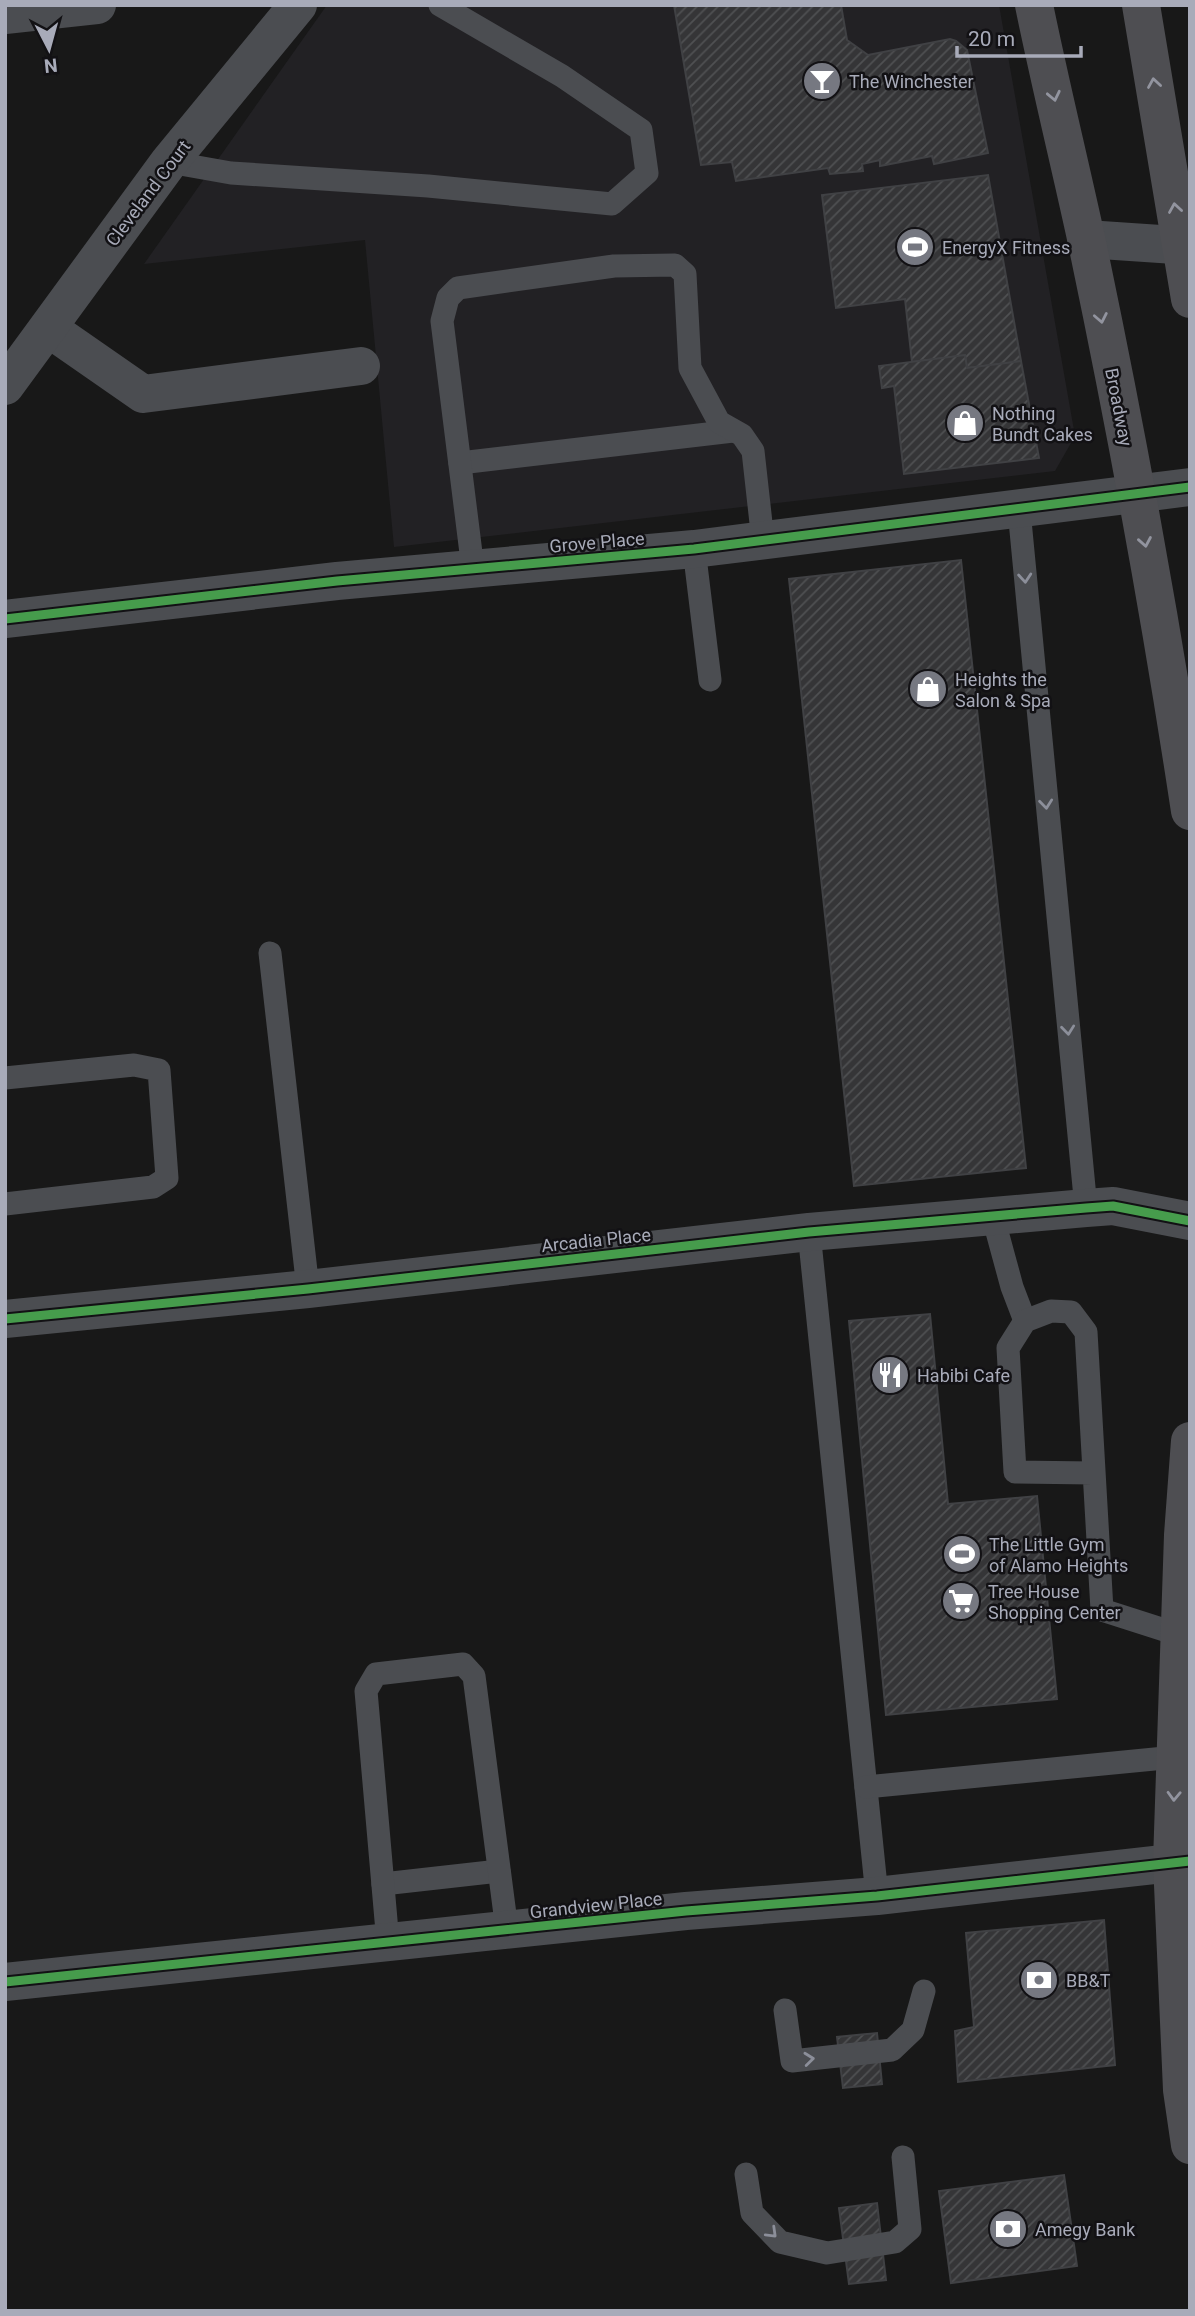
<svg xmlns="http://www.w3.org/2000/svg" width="1195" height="2316" font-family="Roboto,sans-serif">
<defs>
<pattern id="building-hatch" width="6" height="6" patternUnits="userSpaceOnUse" patternTransform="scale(1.75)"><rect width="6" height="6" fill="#353537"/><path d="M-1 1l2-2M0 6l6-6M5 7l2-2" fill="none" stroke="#4f5052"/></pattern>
</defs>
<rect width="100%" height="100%" fill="#181818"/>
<path fill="#222124" d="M327,5H999L1075,436L1055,471L394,547L365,240L144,264Z"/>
<g fill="url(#building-hatch)" stroke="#404144" stroke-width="2">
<path d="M674,5H841L847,40L868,55L950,39L956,41L967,50L988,153L934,164L932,156L880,166V160L862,164L863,171L830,174L828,168L736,181L732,162L701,165Z"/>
<path d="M988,175L1021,361L967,368L965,355L912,362L905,299L836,308L822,195Z"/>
<path d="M965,355L967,368L1021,361L1039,458L904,474L894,386L882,388L879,366Z"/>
<path d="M961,560L1026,1168L854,1186L789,579Z"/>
<path d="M930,1314L948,1504L1037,1496L1057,1699L886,1715L849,1321Z"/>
<path d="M1104,1920L1115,2065L958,2082L955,2031L974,2027L966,1933Z"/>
<path d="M877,2033L882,2084L843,2088L837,2037Z"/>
<path d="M1064,2175L1077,2266L951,2283L939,2191Z"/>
<path d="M877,2203L886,2280L849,2284L839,2208Z"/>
</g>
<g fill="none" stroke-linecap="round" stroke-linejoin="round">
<g stroke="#4b4d51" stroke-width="23">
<path d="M169,162L231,173L428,186L612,204L647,173L641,130L562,76L440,5"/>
<path d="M460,463L733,431"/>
<path d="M1019,510L1086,1208"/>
<path d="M694,549L710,680"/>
<path d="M473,569L442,321L448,298L458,288L614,266L675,265L685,274L690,368L719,422L742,435L753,451L763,541"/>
<path d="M270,953L308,1289"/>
<path d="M5,1078L134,1065L159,1070L167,1178L153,1187L5,1204"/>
<path d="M993,1217L1012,1287L1025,1321"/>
<path d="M809,1232L877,1896"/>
<path d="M1093,1473L1015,1472L1008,1348L1025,1321L1051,1311L1071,1312L1086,1332L1102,1610L1180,1635"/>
<path d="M866,1787L1175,1757"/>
<path d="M383,1884L499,1871"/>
<path d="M388,1943L366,1691L376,1674L463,1664L474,1676L507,1930"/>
<path d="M785,2010L792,2061L892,2050L913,2030L924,1991"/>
<path d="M746,2174L752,2213L780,2242L827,2253L895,2242L910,2229L903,2157"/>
</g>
<g stroke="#4b4d51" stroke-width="38">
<path d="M5,15L97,5"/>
<path d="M1086,239L1190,246"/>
<path d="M48,328L143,394L361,366"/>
<path d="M5,386L169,162L298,5"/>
<path d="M5,1319L308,1289L809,1232L1086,1208L1113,1206L1190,1221"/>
<path d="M5,1982L686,1911L877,1896L1190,1861"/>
</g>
<path stroke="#4b4d51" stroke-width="38" d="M5,619L337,581L694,549L1190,487"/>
<g stroke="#4e4e52" stroke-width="38">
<path d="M1034,5C1050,83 1069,160 1086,238C1126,428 1161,619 1190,811"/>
<path d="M1141,5L1190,299"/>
<path d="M1190,1441L1183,1535L1172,1862L1182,2090L1190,2145"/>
</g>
<defs>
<g id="cycleway">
<path d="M5,619L337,581L694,549L1190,487"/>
<path d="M5,1319L308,1289L809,1232L1086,1208L1113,1206L1190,1221"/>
<path d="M5,1982L686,1911L877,1896L1190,1861"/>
</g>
</defs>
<use href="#cycleway" stroke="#121114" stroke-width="13"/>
<use href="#cycleway" stroke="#469c4c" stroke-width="9"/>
</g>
<defs><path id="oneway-chevron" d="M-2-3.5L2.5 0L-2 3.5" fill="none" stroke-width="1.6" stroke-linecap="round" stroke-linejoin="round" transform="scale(1.75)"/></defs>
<g stroke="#92949f">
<use href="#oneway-chevron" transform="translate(1154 83) rotate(-99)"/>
<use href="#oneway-chevron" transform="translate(1054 96) rotate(78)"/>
<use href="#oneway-chevron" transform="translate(1175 208) rotate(-99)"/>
<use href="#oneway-chevron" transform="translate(1101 318) rotate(79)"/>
<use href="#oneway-chevron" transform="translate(1145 542) rotate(80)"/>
<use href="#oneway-chevron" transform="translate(1174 1796) rotate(92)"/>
</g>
<g stroke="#8c8f9a">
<use href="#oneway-chevron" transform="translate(1025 578) rotate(85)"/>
<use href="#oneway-chevron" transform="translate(1046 804) rotate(84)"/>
<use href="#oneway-chevron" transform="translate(1068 1030) rotate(84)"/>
<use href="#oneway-chevron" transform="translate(809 2059) rotate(-6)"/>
<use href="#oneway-chevron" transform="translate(772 2233) rotate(44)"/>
</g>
<defs>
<symbol id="bar-disc" viewBox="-11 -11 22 22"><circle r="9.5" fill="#767881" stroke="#121114"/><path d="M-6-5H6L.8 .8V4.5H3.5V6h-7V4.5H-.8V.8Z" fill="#fff"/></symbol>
<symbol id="stadium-disc" viewBox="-11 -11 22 22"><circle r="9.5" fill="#767881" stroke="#121114"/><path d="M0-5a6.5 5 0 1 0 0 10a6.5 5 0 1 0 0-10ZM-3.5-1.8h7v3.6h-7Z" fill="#fff"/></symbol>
<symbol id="shop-disc" viewBox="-11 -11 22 22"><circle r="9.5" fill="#767881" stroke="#121114"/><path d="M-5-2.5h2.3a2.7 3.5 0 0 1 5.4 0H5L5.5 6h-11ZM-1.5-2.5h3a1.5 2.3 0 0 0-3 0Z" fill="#fff"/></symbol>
<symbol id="restaurant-disc" viewBox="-11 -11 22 22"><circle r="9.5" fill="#767881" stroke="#121114"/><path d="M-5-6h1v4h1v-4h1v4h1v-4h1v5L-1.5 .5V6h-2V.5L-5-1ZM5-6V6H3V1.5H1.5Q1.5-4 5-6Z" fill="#fff"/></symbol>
<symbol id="supermarket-disc" viewBox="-11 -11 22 22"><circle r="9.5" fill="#767881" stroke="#121114"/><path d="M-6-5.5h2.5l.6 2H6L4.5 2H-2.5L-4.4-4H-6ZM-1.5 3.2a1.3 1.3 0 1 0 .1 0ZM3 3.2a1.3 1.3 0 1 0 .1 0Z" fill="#fff"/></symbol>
<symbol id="bank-disc" viewBox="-11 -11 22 22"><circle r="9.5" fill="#767881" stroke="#121114"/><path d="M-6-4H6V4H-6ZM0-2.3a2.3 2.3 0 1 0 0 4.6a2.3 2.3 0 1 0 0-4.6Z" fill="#fff"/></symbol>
</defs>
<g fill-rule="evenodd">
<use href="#bar-disc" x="800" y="59" width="44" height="44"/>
<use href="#stadium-disc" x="893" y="225" width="44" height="44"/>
<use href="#shop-disc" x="943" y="401" width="44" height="44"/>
<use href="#shop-disc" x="906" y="667" width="44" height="44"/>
<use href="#restaurant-disc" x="868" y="1353" width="44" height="44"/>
<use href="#stadium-disc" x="940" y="1532" width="44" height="44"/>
<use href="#supermarket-disc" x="939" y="1579" width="44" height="44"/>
<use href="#bank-disc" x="1017" y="1958" width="44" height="44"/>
<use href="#bank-disc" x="986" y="2207" width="44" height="44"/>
</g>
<g text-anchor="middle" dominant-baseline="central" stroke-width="5" stroke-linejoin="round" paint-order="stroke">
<g font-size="18" fill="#a8abb9" stroke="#121114" text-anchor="start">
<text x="849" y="81">The Winchester</text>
<text x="942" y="247">EnergyX Fitness</text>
<text x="992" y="413">Nothing<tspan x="992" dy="21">Bundt Cakes</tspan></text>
<text x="955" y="679">Heights the<tspan x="955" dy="21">Salon &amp; Spa</tspan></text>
<text x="917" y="1375">Habibi Cafe</text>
<text x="989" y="1544">The Little Gym<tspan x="989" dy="21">of Alamo Heights</tspan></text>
<text x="988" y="1591">Tree House<tspan x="988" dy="21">Shopping Center</tspan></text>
<text x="1066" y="1980">BB&amp;T</text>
<text x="1035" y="2229">Amegy Bank</text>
</g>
<g font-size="18" fill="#a8abb9" stroke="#121114">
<text transform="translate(148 193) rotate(-53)">Cleveland Court</text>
<text transform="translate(1119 407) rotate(79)">Broadway</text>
<text transform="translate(597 542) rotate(-5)">Grove Place</text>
<text transform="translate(596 1240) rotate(-6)">Arcadia Place</text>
<text transform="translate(596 1905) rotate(-6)">Grandview Place</text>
</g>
</g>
<rect width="1195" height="2316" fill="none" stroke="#a8abb9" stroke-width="14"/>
<g transform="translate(49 49) rotate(174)" stroke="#121114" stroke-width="5" paint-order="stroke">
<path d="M0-5L12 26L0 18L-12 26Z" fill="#a8abb9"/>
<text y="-10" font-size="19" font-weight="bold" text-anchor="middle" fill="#a8abb9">N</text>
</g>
<path d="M957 46v10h124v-10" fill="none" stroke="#a8abb9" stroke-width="3.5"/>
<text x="968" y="46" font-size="21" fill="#a8abb9" stroke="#121114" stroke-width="5" paint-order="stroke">20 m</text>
</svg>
